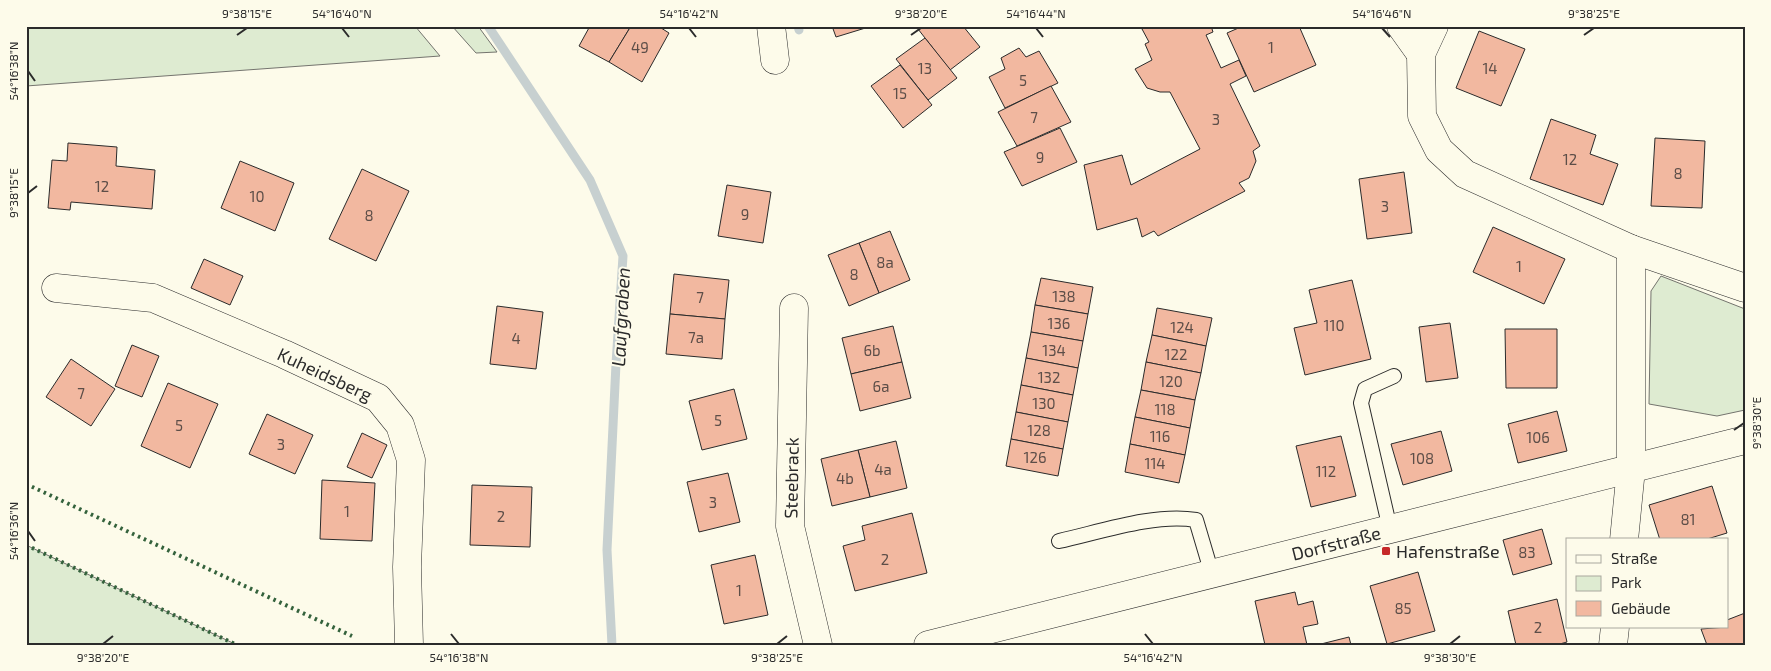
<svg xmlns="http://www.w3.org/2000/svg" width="1771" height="671" font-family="'Exo 2',sans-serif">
<rect width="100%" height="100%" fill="#fdfbea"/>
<g fill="#deebd1" stroke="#74746e">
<path d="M26,26H415L440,56L26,86Z"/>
<path d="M452,26H478L497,52L476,53Z"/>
<path d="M1661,276L1745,309V410L1717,416L1649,404L1651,291Z"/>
<path d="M26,545L237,645H26Z"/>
</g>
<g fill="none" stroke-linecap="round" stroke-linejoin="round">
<g stroke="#c7d0d0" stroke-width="9">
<path d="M488,26L590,180L623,256L616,364L607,550L612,645"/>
<path d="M798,26L799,30"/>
</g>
</g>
<g fill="#f2b8a0" stroke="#2b2b2b">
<path d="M590,26H631L609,62L579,46Z"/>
<path d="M631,26H658L669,33L642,82L609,62Z"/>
<path d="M832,26H872L836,37Z"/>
<path d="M923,26H963L980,47L950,70L918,29Z"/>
<path d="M1147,26H1211L1213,32L1206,35L1221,68L1239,60L1246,76L1230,84L1260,146L1253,151L1256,161L1249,178L1239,183L1245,191L1158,236L1154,231L1142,237L1137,218L1097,230L1084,165L1122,155L1131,185L1200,149L1170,92H1160L1147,88L1135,69L1152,60L1145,44L1149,42L1142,29Z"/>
<path d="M1243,26H1299L1316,65L1254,92L1227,33Z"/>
<path d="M1479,31L1525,49L1501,106L1456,88Z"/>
<path d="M925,38L957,78L928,100L896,59Z"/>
<path d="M1019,48L1026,57L1039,51L1058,83L1005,108L989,77L1005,69L1001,58Z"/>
<path d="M900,65L932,105L903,128L871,86Z"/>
<path d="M1051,86L1071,122L1017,146L998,112Z"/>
<path d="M1551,119L1596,135L1590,154L1618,164L1603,205L1530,179Z"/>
<path d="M1060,128L1077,162L1022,186L1004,152Z"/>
<path d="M1655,138L1705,141L1702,208L1651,206Z"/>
<path d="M68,143L117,147L116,166L155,170L152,209L71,202L70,210L48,208L52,160L67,161Z"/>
<path d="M240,161L294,183L275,231L221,208Z"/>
<path d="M362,169L409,191L376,261L329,239Z"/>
<path d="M1404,172L1412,233L1367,239L1359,179Z"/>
<path d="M727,185L771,192L763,243L718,236Z"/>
<path d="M1493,227L1565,259L1544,304L1473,272Z"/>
<path d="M890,231L910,280L879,293L859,243Z"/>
<path d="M859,243L879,293L849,306L828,255Z"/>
<path d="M204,259L243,276L230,305L191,288Z"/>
<path d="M674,274L729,280L725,319L670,314Z"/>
<path d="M1041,278L1093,287L1088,314L1035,305Z"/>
<path d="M1352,280L1371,359L1305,375L1294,328L1317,323L1309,290Z"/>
<path d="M1035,305L1088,314L1083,341L1031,332Z"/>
<path d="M497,306L543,312L536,369L490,364Z"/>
<path d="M1157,308L1212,318L1206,346L1152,335Z"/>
<path d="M670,314L725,319L722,359L666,354Z"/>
<path d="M1450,323L1458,378L1426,382L1419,327Z"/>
<path d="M893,326L902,362L851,374L842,338Z"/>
<path d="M1505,329H1557V388H1506Z"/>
<path d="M1031,332L1083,341L1078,368L1026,358Z"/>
<path d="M1152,335L1206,346L1201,373L1146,362Z"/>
<path d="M132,345L159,356L142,397L115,386Z"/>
<path d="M1026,358L1078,368L1073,395L1021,385Z"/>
<path d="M71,359L115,389L91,426L46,397Z"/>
<path d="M902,362L911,398L860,411L851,374Z"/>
<path d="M1146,362L1201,373L1195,400L1141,390Z"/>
<path d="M168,383L218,404L190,468L141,446Z"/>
<path d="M1021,385L1073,395L1068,422L1016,412Z"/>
<path d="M734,389L747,439L702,450L689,401Z"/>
<path d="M1141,390L1195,400L1190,428L1135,417Z"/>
<path d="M1557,411L1567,451L1518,463L1508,424Z"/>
<path d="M1016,412L1068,422L1063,449L1011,439Z"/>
<path d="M267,414L313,435L295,474L249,454Z"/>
<path d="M1135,417L1190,428L1185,455L1130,444Z"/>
<path d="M1441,431L1452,471L1403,485L1391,444Z"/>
<path d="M362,433L387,445L372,478L347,467Z"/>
<path d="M1341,436L1356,496L1311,507L1296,446Z"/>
<path d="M1011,439L1063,449L1058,476L1006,466Z"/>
<path d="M896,441L907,488L870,497L858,450Z"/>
<path d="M1130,444L1185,455L1179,483L1125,472Z"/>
<path d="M858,450L870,497L832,506L821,459Z"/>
<path d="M728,473L740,522L699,532L687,482Z"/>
<path d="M322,480L375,483L372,541L320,539Z"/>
<path d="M472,485L532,487L530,547L470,545Z"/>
<path d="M1712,486L1727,533L1704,540H1660L1649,505Z"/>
<path d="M912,513L927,573L855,591L843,546L865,540L862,526Z"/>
<path d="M1542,529L1552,564L1513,575L1503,540Z"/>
<path d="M755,555L768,615L724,624L711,565Z"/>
<path d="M1418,572L1435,631L1387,644L1370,586Z"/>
<path d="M1295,592L1298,605L1313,601L1318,624L1303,627L1307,645H1265L1255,601Z"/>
<path d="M1557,599L1567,642L1556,645H1516L1508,611Z"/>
<path d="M1745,613V645H1707L1701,629L1727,627V620Z"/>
<path d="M1349,637L1351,645H1317Z"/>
</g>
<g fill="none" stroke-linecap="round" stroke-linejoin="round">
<defs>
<g id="lane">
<path d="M1390,529L1361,403L1365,389L1394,376"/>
<path d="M1059,541C1100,532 1155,513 1196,520L1212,574"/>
</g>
<g id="street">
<path d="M771,26L775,60"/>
<path d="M1401,26L1421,54"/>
<path d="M1434,26L1421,54L1422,116L1439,150L1465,174L1631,249L1745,288"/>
<path d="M56,288L153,298L284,354L378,398L400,425L411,460L407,567L409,645"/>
<path d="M794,308L790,526L818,645"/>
<path d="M1624,540L1631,469V249"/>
<path d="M1613,645L1615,627"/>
</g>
<path id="secondary" d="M928,645L1745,440"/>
</defs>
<use href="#lane" stroke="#2b2b2b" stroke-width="16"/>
<use href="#street" stroke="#2b2b2b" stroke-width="29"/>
<use href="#secondary" stroke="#2b2b2b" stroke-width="29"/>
<use href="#lane" stroke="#fdfbea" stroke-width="14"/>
<use href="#street" stroke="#fdfbea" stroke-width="28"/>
<use href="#secondary" stroke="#fdfbea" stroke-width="28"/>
<g stroke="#34623c" stroke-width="4" stroke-dasharray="2.5 4" stroke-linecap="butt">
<path d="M26,484L352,636"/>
<path d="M26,545L237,645"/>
</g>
</g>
<path fill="none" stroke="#2b2b2b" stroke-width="2" d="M342,28L349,37M689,28L696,37M1036,28L1043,37M1382,28L1390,37M237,35L247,28M911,35L921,28M1584,35L1594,28M28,71L35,81M28,193L37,186M1734,430L1744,423M28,531L35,541M451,634L459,644M1145,634L1153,644M103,644L113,636M777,644L787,636M1450,644L1460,636"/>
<rect fill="#c62828" stroke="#fdfbea" stroke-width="2" x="1381" y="546" width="10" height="10" rx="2.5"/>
<g text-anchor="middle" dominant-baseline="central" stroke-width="4" stroke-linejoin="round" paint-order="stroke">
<g font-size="15" fill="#5d4e48">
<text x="640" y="47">49</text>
<text x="1271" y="47">1</text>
<text x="925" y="68">13</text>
<text x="1490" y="68">14</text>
<text x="1023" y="80">5</text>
<text x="900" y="93">15</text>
<text x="1034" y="117">7</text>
<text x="1216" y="119">3</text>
<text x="1040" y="157">9</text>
<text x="1570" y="159">12</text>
<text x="1678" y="173">8</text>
<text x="102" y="186">12</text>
<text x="257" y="196">10</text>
<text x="1385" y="206">3</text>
<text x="745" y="214">9</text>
<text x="369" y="215">8</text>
<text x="885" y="262">8a</text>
<text x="1519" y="266">1</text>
<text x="854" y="274">8</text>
<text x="1064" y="296">138</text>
<text x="700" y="297">7</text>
<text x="1059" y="323">136</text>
<text x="1334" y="325">110</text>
<text x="1182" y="327">124</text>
<text x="696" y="337">7a</text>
<text x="516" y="338">4</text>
<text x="872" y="350">6b</text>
<text x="1054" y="350">134</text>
<text x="1176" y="354">122</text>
<text x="1049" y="377">132</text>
<text x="1171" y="381">120</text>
<text x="881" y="386">6a</text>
<text x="81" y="393">7</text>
<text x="1044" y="403">130</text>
<text x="1165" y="409">118</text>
<text x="718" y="420">5</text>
<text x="179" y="425">5</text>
<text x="1039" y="430">128</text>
<text x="1160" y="436">116</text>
<text x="1538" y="437">106</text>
<text x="281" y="444">3</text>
<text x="1035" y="457">126</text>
<text x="1422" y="458">108</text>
<text x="1155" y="463">114</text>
<text x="883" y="469">4a</text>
<text x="1326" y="471">112</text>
<text x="845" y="478">4b</text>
<text x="713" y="502">3</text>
<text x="347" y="511">1</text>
<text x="501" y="516">2</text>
<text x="1688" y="519">81</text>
<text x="1527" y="552">83</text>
<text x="885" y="559">2</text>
<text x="739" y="590">1</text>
<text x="1403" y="608">85</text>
<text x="1538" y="627">2</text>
</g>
<g font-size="18" fill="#2b2b2b" stroke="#fdfbea">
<text transform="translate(325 374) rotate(25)">Kuheidsberg</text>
<text transform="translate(791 478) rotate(-89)">Steebrack</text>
<text transform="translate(1336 543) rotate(-14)">Dorfstraße</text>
</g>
<g font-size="18" fill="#2b2b2b" stroke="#fdfbea" text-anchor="start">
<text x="1396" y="551">Hafenstraße</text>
</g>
<g font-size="19" font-style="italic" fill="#2b2b2b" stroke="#fdfbea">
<text transform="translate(620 317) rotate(-87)">Laufgraben</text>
</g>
</g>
<rect width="1771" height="671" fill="none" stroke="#fdfbea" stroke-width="55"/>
<rect x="1566" y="538" width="162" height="90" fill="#fdfbea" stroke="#a9a89e"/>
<rect x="1576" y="555" width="25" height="8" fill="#fdfbea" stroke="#a9a89e"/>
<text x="1611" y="564" font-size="15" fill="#2b2b2b">Straße</text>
<rect x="1576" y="576" width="25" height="15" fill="#deebd1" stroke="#a9a89e"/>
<text x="1611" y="588" font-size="15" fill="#2b2b2b">Park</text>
<rect x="1576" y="601" width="25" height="15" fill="#f2b8a0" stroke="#a9a89e"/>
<text x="1611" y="614" font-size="15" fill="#2b2b2b">Gebäude</text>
<rect x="28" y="28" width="1716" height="616" fill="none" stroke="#2b2b2b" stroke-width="2"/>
<g font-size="12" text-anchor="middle" fill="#2b2b2b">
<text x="247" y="18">9°38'15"E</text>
<text x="342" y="18">54°16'40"N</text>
<text x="689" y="18">54°16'42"N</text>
<text x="921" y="18">9°38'20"E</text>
<text x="1036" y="18">54°16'44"N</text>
<text x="1382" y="18">54°16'46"N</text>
<text x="1594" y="18">9°38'25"E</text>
<text transform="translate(14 71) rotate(-90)" y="4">54°16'38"N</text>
<text transform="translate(14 193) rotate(-90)" y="4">9°38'15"E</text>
<text transform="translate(1757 423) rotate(-90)" y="4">9°38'30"E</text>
<text transform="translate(14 531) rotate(-90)" y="4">54°16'36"N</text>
<text x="103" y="662">9°38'20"E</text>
<text x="459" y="662">54°16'38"N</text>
<text x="777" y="662">9°38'25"E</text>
<text x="1153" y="662">54°16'42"N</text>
<text x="1450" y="662">9°38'30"E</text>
</g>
</svg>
